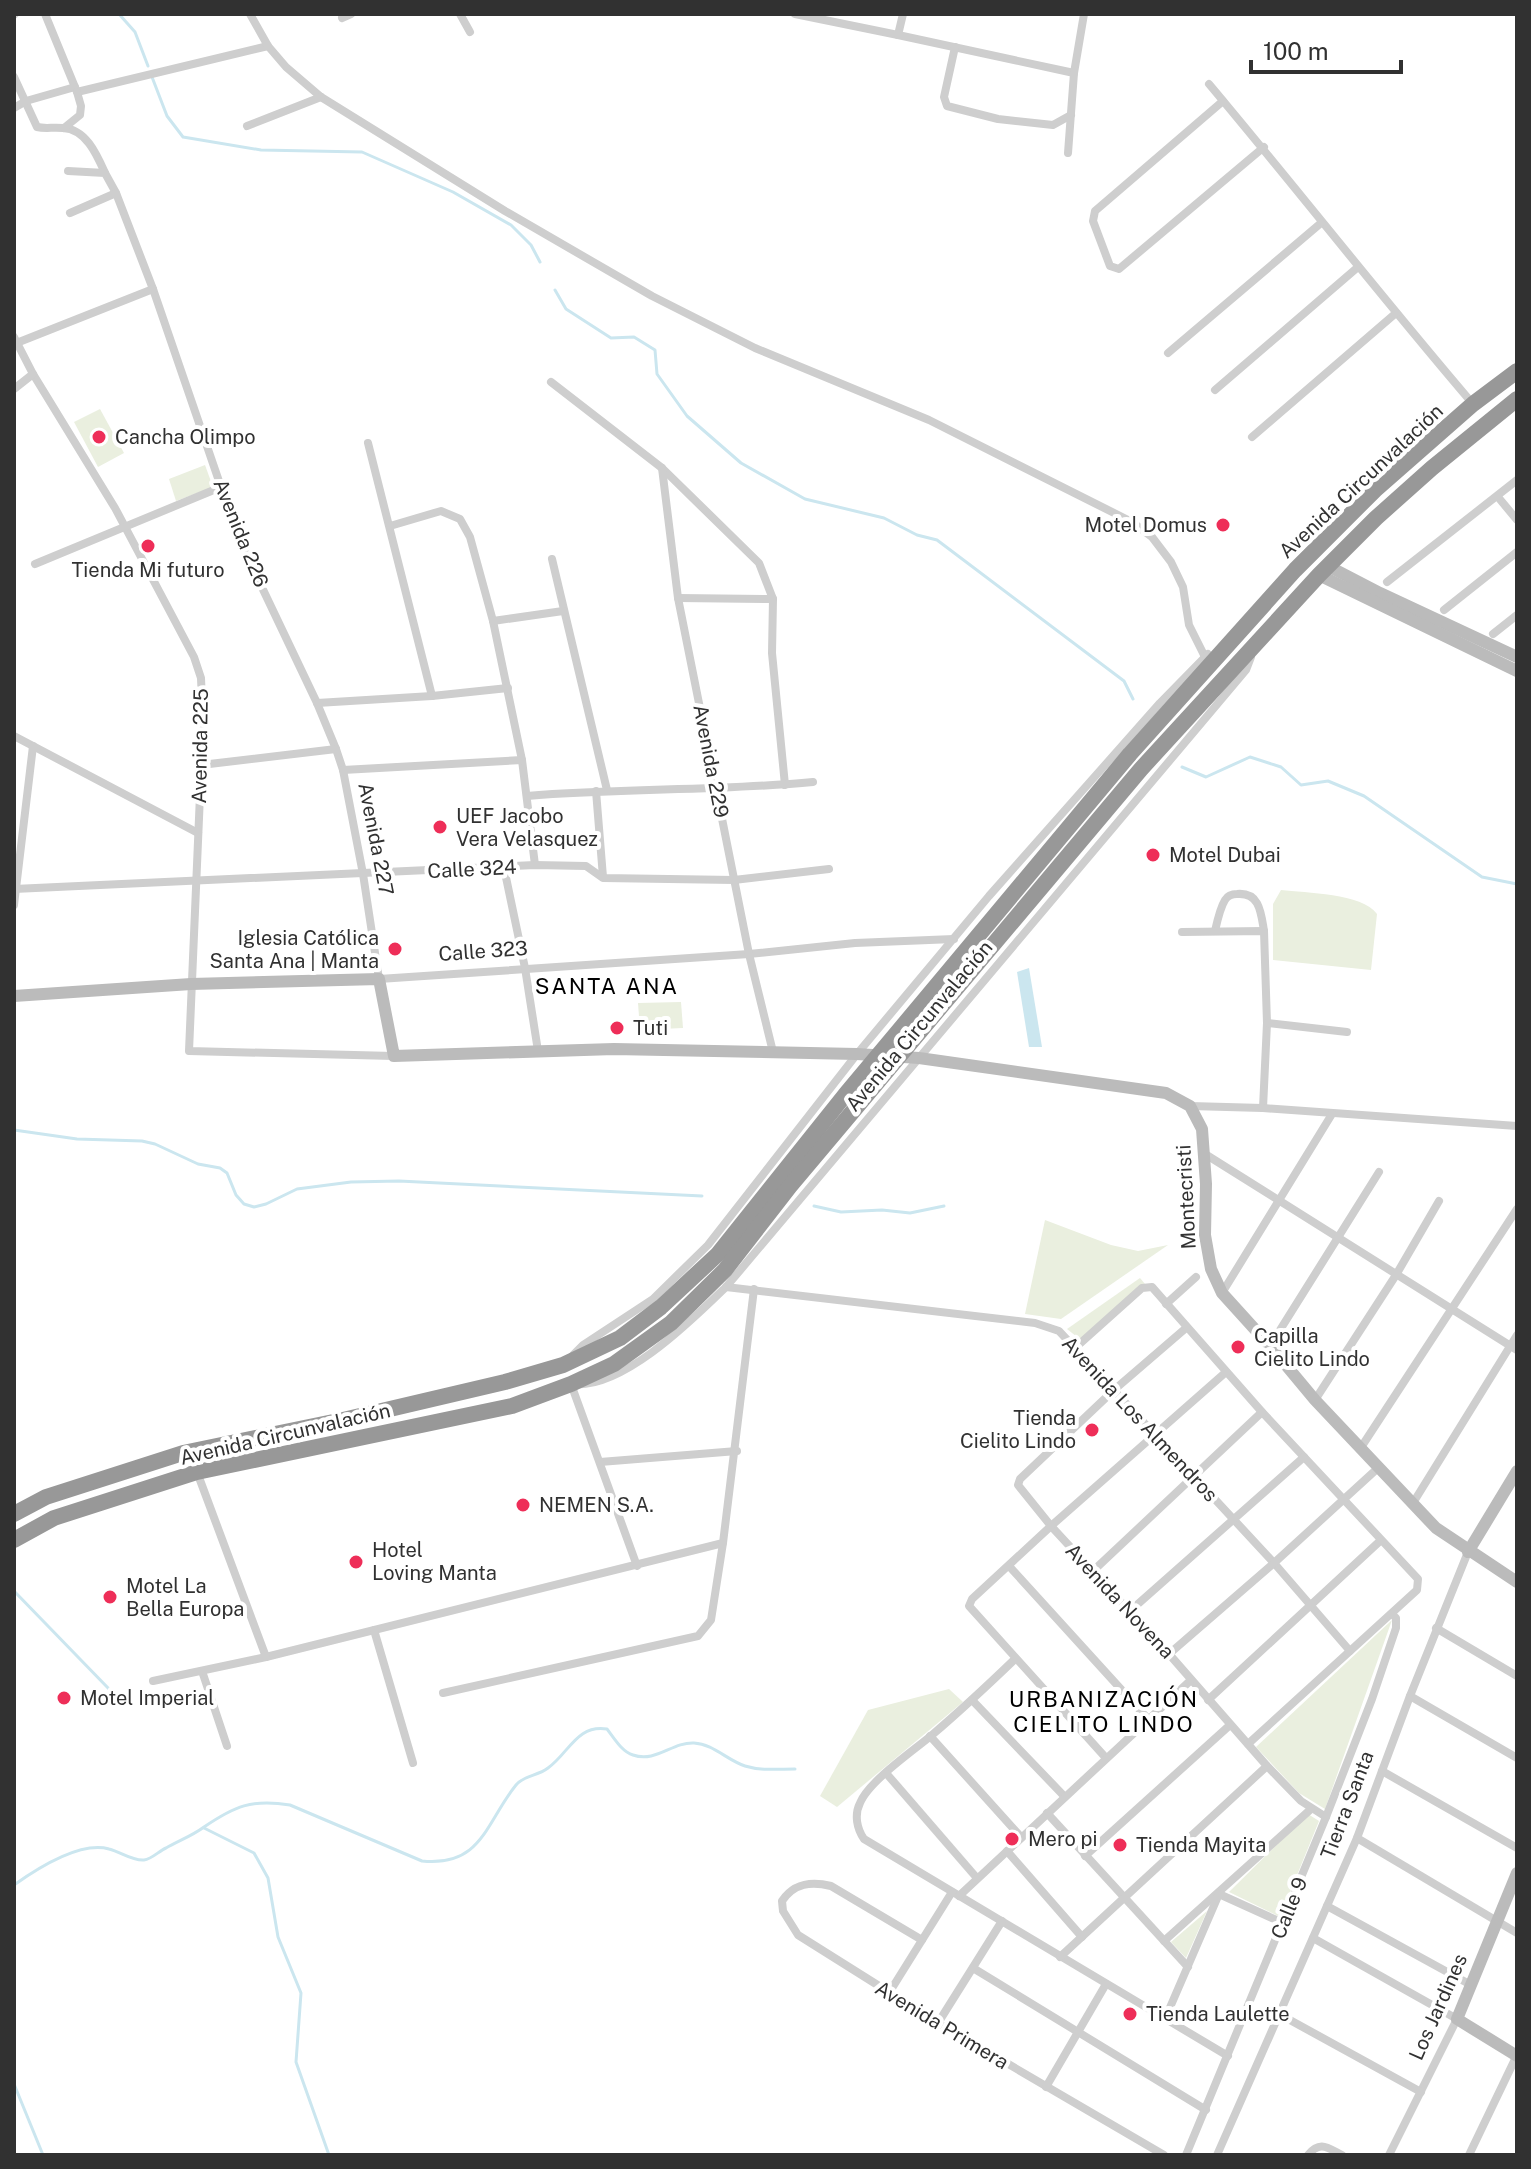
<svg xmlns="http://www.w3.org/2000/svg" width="1531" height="2169" font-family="'Public Sans',sans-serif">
<rect width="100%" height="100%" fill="#fff"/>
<g fill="#eaefdf">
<path d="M100,409L124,453L98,467L74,422Z"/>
<path d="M205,465L213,487L176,501L169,479Z"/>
<path d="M1281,890C1306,893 1362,893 1377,914L1371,970L1273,960V904Z"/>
<path d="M681,1002L683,1028L640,1030L638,1003Z"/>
<path d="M1045,1220L1111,1245L1138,1251L1168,1245L1061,1319L1025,1314Z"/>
<path d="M1140,1278L1145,1284L1081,1340L1067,1329Z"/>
<path d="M1392,1620L1325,1809L1299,1793L1256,1747Z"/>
<path d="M949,1689L963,1702L837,1807L820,1796L868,1710Z"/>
<path d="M1308,1814L1319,1821L1280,1917L1229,1892Z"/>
<path d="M1207,1911L1186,1958L1171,1942Z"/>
</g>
<path fill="#cbe6ef" d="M1029,968L1042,1047H1029L1017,972Z"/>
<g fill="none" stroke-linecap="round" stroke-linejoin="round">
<g stroke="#cbe6ef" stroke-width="3">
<path d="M119,14L135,32L148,66"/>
<path d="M152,77L167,116L183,137L261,150L362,152L453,192L511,225L531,245L540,262"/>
<path d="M555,290L566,309L611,338L634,337L655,350L657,374L687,416L741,463L805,499L884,518L917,535L937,540L1124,681L1133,699"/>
<path d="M1182,767L1206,777L1250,757L1281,767L1301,785L1328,781L1364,796L1482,877L1517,884"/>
<path d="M14,1130L77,1139L142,1141L155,1144L198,1164L220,1168L227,1173L236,1195L244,1204L254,1207L266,1204L297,1189L351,1182L399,1181L702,1196"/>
<path d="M814,1206L841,1212L882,1210L910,1213L944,1206"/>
<path d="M14,1591L109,1689"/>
<path d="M204,1828L254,1853L268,1878L278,1937L301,1993L296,2062L329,2155"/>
<path d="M14,1885C38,1868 80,1841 109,1849C121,1852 132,1861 144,1860C152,1859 159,1851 166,1848C178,1841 192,1836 204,1827C235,1806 251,1799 290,1805L422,1861C482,1867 486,1822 516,1785C524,1775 538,1776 548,1768C569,1753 577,1724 607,1729C614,1738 622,1752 633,1755C656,1763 672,1742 694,1743C713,1744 727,1760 745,1766C761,1771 778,1769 795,1769"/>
<path d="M14,2084L43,2155"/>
</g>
<g stroke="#cecece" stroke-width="8">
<path d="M45,14L77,92L268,46"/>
<path d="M250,14L268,46L286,67L321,97L505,211L652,296L755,348L929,420L1132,522L1152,537L1171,562L1183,587L1189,625L1205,657"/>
<path d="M460,14L470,32"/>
<path d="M795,14L898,35"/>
<path d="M903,14L898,35L1074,73"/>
<path d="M14,15L15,14"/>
<path d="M342,18L351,14"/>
<path d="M955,47L944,97L947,106L998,119L1053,125L1071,115"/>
<path d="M14,77L37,127C45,129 53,127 63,128C86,129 97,155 105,173"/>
<path d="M1209,84C1298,190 1383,299 1473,404"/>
<path d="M1223,101L1095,211L1093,221L1110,266L1119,269L1264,147"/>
<path d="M14,108L26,101L75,87"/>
<path d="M247,126L321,97"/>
<path d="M64,128L80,115L81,106L77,92"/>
<path d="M1068,153L1074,73L1084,14"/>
<path d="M68,171L105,173L116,193"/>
<path d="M70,213L116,193L153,289L221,487L257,577L317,703L336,749L343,770L363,874L379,979L749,954L855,943L954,939"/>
<path d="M14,337L33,374L115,508L194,657L201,678L203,725L189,1051L394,1056"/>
<path d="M14,344L153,289"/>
<path d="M1168,353L1321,223"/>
<path d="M551,382L662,468L759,563L773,599L772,653L785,785"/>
<path d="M14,389L33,374"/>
<path d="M1215,390L1358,267"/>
<path d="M1252,437L1396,313"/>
<path d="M368,443L432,696"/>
<path d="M662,468L678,598L749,954L773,1052"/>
<path d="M1498,497L1517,520"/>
<path d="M390,526L441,511L460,519L470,537L493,621L522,760L535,865"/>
<path d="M552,559L607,790"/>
<path d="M35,564L221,487"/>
<path d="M1387,582L1517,480"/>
<path d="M678,598L773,599"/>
<path d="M1444,610L1517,552"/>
<path d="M493,621L563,611"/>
<path d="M1493,634L1517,615"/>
<path d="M317,703L432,696L508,688"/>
<path d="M14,736L198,833"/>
<path d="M201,765L336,749"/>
<path d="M343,770L522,760"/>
<path d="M596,791L603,877"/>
<path d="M527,796C622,788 718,791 813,782"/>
<path d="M504,868L525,968L538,1051"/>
<path d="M14,889L535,865L586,866L603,878L734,880L829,869"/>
<path d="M14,905L33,746"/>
<path d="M1215,931C1217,922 1220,908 1225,900C1228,895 1232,894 1237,894C1260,892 1261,913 1264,931"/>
<path d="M1182,932L1264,931L1267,1023L1263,1108"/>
<path d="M1267,1023L1347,1032"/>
<path d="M1190,1106L1263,1108L1517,1126"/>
<path d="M1205,1154L1517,1350"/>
<path d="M726,1287L1035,1323L1059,1331L1274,1563L1350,1651"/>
<path d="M1222,1293L1332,1114"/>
<path d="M1166,1304L1196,1277"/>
<path d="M1186,1328L1114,1390L1020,1479L1018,1485L1051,1526L1169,1654L1267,1766L1301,1801L1326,1817"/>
<path d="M1270,1346L1379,1172"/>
<path d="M1075,1348L1142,1288L1152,1287L1262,1412L1418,1579L1417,1590L1248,1744"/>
<path d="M573,1355L583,1345L653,1299L708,1245L857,1054L989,896L1160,703L1208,654"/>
<path d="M1315,1400L1396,1275L1439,1201"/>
<path d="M1360,1449L1517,1209"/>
<path d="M600,1462L737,1451"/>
<path d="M197,1472L266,1657L723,1543L754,1289"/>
<path d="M1413,1503L1517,1335"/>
<path d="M637,1566L571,1384C621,1391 692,1320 726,1287L1246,670L1251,657"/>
<path d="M1009,1566L1149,1720"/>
<path d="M1093,1571L1262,1412"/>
<path d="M1130,1611L1304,1457"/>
<path d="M1436,1628L1517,1676"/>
<path d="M374,1630L413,1763"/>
<path d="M1169,1654L1274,1563L1378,1468"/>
<path d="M1015,1659C988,1685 960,1711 932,1735C913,1751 869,1781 860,1803C854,1815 857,1829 864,1839L1228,2056"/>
<path d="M202,1671L227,1746"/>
<path d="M153,1681L266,1657"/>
<path d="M443,1693L698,1636L711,1620L723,1543"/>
<path d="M1410,1696L1517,1758"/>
<path d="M972,1700L1064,1796"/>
<path d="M1208,1700L1380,1541"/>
<path d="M930,1736L1021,1837"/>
<path d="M1106,1758L969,1606L972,1599L1051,1526L1226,1372"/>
<path d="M1382,1771L1517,1848"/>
<path d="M886,1773L976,1877"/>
<path d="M1047,1813L1188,1967"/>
<path d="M1357,1838L1517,1933"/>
<path d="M1007,1851L1082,1937"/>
<path d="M1085,1856L1230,1725"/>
<path d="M959,1896L1191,1680"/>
<path d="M1327,1906L1471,1985"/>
<path d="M1313,1938L1457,2019L1389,2155"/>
<path d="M922,1940L831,1886C811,1881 794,1883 782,1901L783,1911L798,1935L938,2023L1164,2155"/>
<path d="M1164,1941L1311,1809"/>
<path d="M1060,1957L1267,1766"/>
<path d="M973,1968L1206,2110"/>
<path d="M889,1993L952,1892"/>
<path d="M1279,2014L1421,2092"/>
<path d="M1165,2019L1219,1894L1283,1923"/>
<path d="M938,2023L1002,1921"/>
<path d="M1046,2087L1106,1984"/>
<path d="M1186,2155L1326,1817L1372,1699L1396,1628V1618L1392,1614"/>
<path d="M1217,2155L1357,1838L1410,1696L1468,1552"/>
<path d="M1308,2155C1320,2140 1328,2148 1342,2155"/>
<path d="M1469,2155L1517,2055"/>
</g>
<g stroke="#bbb" stroke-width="12">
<path d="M1328,566L1380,593L1517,657"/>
<path d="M1319,575L1517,671"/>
<path d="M14,996L191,984L379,979L394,1056L614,1049L857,1054L919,1058L1166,1093L1190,1106L1202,1129L1206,1184L1205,1235L1211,1269L1222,1293L1270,1346L1315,1400L1436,1528L1517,1582"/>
<path d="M1468,1552L1517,1471"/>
<path d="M1517,1873L1457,2019L1517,2056"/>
</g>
<g stroke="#989898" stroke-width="16">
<path d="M14,1514L46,1497L183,1453L343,1420L505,1382L563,1365L620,1338L661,1307L718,1254L845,1095L1130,754L1295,570L1375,490L1473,404L1517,371"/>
<path d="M14,1540L54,1518L197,1472L512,1406L571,1384L614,1364L671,1323L725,1270L790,1186L1141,769L1319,575L1376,518L1432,468L1517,399"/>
</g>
</g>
<g fill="#ee2e58" stroke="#fff" stroke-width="3">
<circle cx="99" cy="437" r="8"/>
<circle cx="1223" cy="525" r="8"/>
<circle cx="148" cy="546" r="8"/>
<circle cx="440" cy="827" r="8"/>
<circle cx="1153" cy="855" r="8"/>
<circle cx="395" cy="949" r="8"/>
<circle cx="617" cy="1028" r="8"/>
<circle cx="1238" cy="1347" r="8"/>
<circle cx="1092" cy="1430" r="8"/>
<circle cx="523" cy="1505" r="8"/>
<circle cx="356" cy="1562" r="8"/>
<circle cx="110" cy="1597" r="8"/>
<circle cx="64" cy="1698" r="8"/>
<circle cx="1012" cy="1839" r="8"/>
<circle cx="1120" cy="1845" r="8"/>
<circle cx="1130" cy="2014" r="8"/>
</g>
<g text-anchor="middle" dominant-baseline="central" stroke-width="8" stroke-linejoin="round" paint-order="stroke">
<g font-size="20" fill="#313131" stroke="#fff" text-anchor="start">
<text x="115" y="437">Cancha Olimpo</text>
<text x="1207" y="525" text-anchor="end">Motel Domus</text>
<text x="148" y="570" text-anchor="middle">Tienda Mi futuro</text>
<text x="456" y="816">UEF Jacobo<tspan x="456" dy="23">Vera Velasquez</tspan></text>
<text x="1169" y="855">Motel Dubai</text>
<text x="379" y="938" text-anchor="end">Iglesia Católica<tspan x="379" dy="23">Santa Ana | Manta</tspan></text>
<text x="633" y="1028">Tuti</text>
<text x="1254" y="1336">Capilla<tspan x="1254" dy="23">Cielito Lindo</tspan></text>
<text x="1076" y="1418" text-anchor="end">Tienda<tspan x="1076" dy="23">Cielito Lindo</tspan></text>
<text x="539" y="1505">NEMEN S.A.</text>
<text x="372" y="1550">Hotel<tspan x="372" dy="23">Loving Manta</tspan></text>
<text x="126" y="1586">Motel La<tspan x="126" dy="23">Bella Europa</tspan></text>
<text x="80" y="1698">Motel Imperial</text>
<text x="1028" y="1839">Mero pi</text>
<text x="1136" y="1845">Tienda Mayita</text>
<text x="1146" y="2014">Tienda Laulette</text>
</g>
<g font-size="20" fill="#313131" stroke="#fff">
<text transform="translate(1361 481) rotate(-43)">Avenida Circunvalación</text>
<text transform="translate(241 533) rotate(68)">Avenida 226</text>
<text transform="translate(200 746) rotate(-89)">Avenida 225</text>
<text transform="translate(711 761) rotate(79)">Avenida 229</text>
<text transform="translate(376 839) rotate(79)">Avenida 227</text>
<text transform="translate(472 869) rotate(-3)">Calle 324</text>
<text transform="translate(483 951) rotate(-4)">Calle 323</text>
<text transform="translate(919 1026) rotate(-50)">Avenida Circunvalación</text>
<text transform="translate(1186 1197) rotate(-93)">Montecristi</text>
<text transform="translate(1140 1419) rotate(47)">Avenida Los Almendros</text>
<text transform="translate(285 1434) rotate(-13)">Avenida Circunvalación</text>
<text transform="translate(1120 1601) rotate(47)">Avenida Novena</text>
<text transform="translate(1347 1805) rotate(-69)">Tierra Santa</text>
<text transform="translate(1289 1908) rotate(-68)">Calle 9</text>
<text transform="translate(1438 2007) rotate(-66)">Los Jardines</text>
<text transform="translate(942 2025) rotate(31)">Avenida Primera</text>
</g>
<g font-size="22" letter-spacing="2" fill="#000" stroke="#fff">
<text x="607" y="986">SANTA ANA</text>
<text x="1104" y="1699">URBANIZACIÓN<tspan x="1104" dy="25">CIELITO LINDO</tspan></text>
</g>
</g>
<rect width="1531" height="2169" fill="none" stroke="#313131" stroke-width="32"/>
<path d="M1251 60v12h150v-12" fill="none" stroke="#313131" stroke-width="4"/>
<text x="1263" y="60" font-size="24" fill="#313131" stroke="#ffffff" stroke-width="6" paint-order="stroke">100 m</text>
</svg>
